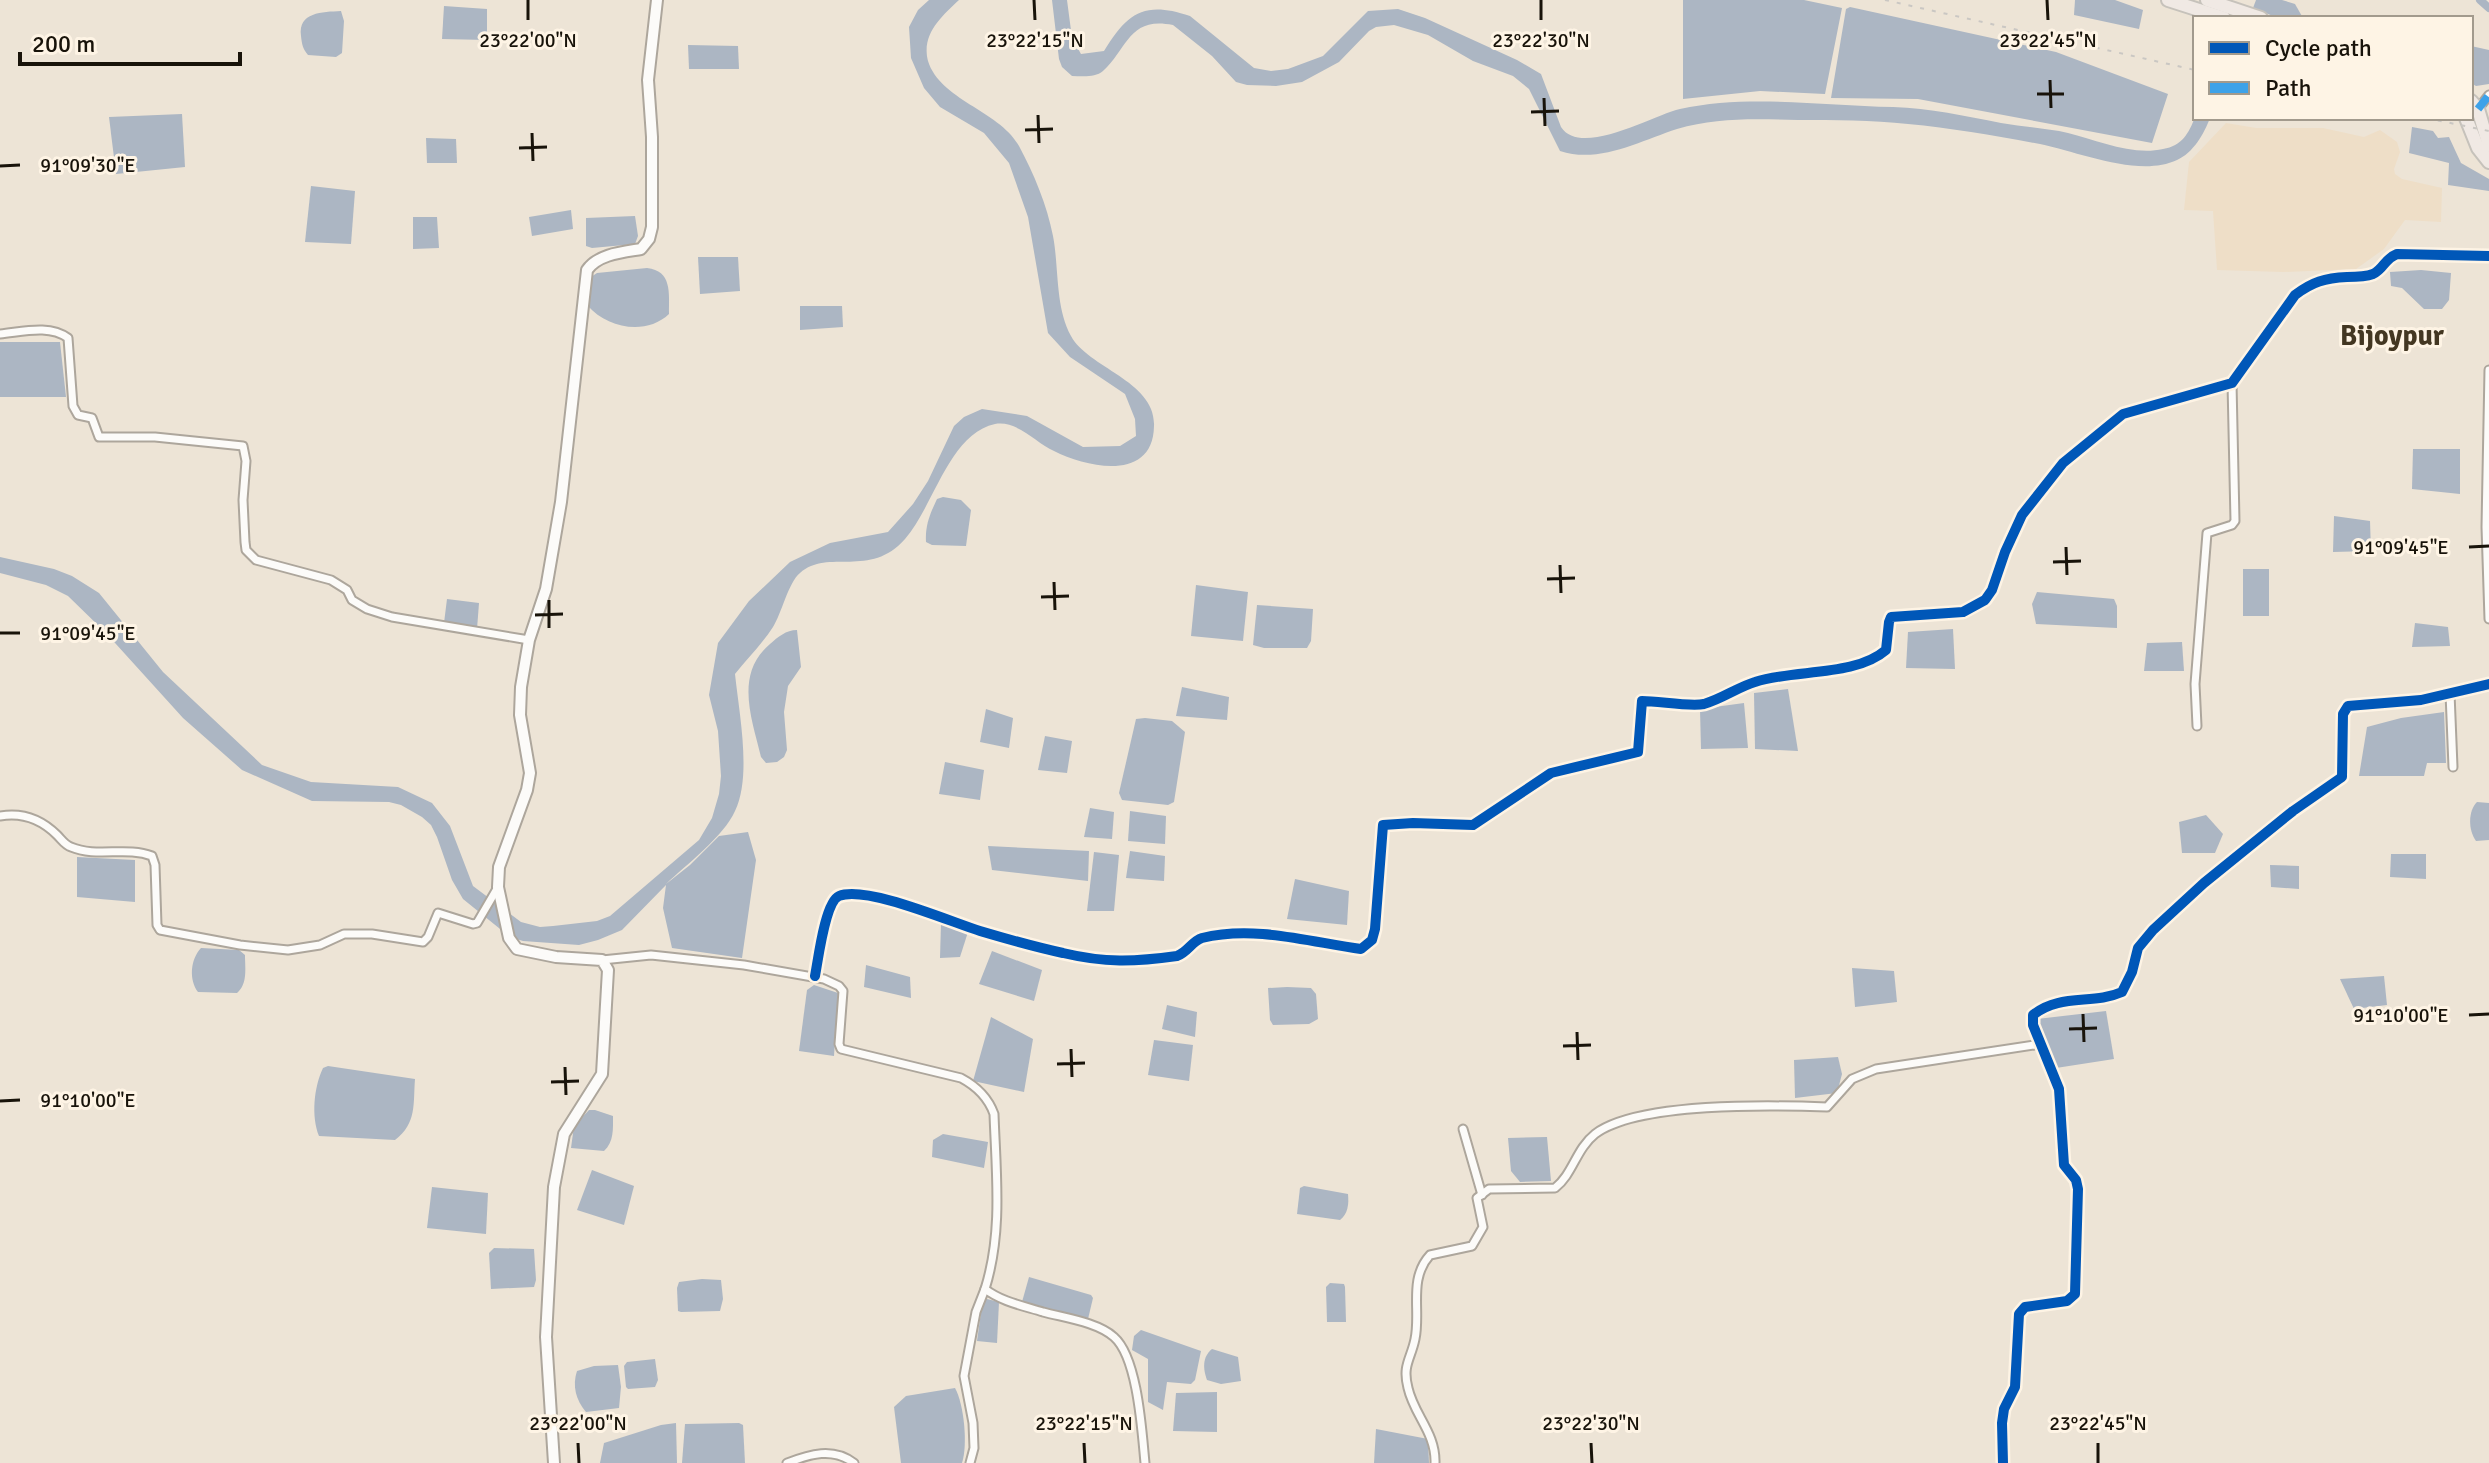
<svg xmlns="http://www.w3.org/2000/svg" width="2489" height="1463" font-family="Signika,sans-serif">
<rect width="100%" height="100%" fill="#ede4d6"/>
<path fill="#eedec7" d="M2226,123L2256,128H2323L2364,137L2380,130L2397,142L2400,152L2394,169L2395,174L2402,179L2442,188L2441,222L2405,220L2384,249L2356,269L2283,272L2217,270L2213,211L2184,210L2189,162Z"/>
<g fill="#acb6c3">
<path d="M929,0H959C942,16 921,34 928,61C940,100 1000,111 1019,146C1034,174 1047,205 1053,236C1059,267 1055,307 1071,336C1088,368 1156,381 1154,426C1153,482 1088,468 1054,451C1036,443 1017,420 995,424C949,434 934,506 905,539C870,579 828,548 800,573C788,583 782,613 773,627C762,644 747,659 735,674C739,713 752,776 735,811C724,836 686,865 666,884L690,865L719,836L748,832L756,860L742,958L672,948L663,908L666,885L622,930L598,940L579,945L523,941L510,937L463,899L452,880L437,837L431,825L422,817L401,805L389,802L312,801L242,770L183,718L106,633L68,596L46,585L0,573V557L54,569L72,576L99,593L163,672L262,765L311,782L398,787L432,803L450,826L473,886L521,922L540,927L553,926L597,921L610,916L699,840L712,818L719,794L721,776L718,731L709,695L718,643L749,601L790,562L830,543L888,532L913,504L928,481L954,426L964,417L982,409L1027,416L1083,447L1120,446L1136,436L1135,419L1125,394L1070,357L1048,333L1028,217L1009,163L984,133L940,107L924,88L911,58L909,27L918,10Z"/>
<path d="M1052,0H1067L1072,38L1081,54L1104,51C1127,14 1143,0 1190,16L1254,68L1271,71L1288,69L1323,56L1368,11L1398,9L1425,18L1517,60L1541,74L1561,127C1581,158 1653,115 1680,109C1749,94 1823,106 1893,107C1930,108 1965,116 2001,123C2023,127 2046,128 2068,133C2097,140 2132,156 2163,149C2182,146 2189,133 2195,117L2210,118C2204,134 2193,153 2177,160C2139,178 2079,152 2040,144C1996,136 1952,128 1908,124C1872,120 1834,120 1798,120C1757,119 1717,117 1677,129C1640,141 1599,164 1560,151L1529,89L1513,76L1473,61L1428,35L1394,25L1376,27L1369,31L1339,62L1302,82L1276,86L1247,85L1236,82L1212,56L1173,25C1129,16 1128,48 1103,71C1095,78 1082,76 1072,76L1062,67L1059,59Z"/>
<path d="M1683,0H1804L1842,8L1825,94L1760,91L1683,99Z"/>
<path d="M2075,0H2115L2143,10L2139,29L2074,15Z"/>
<path d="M2256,0H2282L2295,4L2303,18H2278L2253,8Z"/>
<path d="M444,6L487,9V40L442,39Z"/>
<path d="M1850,7L2056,52L2168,94L2152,143L1918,99L1831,98L1846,9Z"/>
<path d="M341,11L344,21L342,53L336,57L308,55C303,49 302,45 301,36C298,12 322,12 341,11Z"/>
<path d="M688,45L738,46L739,69H689Z"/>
<path d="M2471,46L2489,50V84L2476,86L2471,83Z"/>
<path d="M182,114L185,167L116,174L109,117Z"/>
<path d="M2412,127L2433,131L2438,138L2449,137L2461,163L2489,179V191L2448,185L2449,163L2409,153Z"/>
<path d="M426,138L456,139L457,163H427Z"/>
<path d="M311,186L355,191L351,244L305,242Z"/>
<path d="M571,210L573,229L532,236L529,217Z"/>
<path d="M635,216L638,236L635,244L592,248L586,246V218Z"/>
<path d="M413,217H437L439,248L413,249Z"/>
<path d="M698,257H738L740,291L700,294Z"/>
<path d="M647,268C672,271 669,292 669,314C646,336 607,328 588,306L591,277L597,273Z"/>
<path d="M2421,270L2451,273L2449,300L2442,309H2424L2402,288L2391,286L2390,272Z"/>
<path d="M800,306H842L843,327L800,330Z"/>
<path d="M0,342H60L66,397H0Z"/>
<path d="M2413,449H2460V494L2412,489Z"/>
<path d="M943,497L961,500L971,510L966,546L932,545L926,542C925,525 930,514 937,499Z"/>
<path d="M2334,516L2370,521L2371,551L2333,552Z"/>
<rect x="2243" y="569" width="26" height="47"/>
<path d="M1196,585L1248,592L1243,641L1191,636Z"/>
<path d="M2037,592L2114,599L2117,606V628L2036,624L2032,604Z"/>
<path d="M447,599L479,603L477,629L444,623Z"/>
<path d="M1257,605L1313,609L1311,641L1307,648H1264L1253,645Z"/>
<path d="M2415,623L2448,627L2450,646L2412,647Z"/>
<path d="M1953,629L1955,669L1906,668L1908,632Z"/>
<path d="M797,630L801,667L788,686L784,712L787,750L784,757L777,762L766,763L761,757C752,719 734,674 770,644C778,637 786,630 797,630Z"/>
<path d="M2182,642L2184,671H2144L2147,643Z"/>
<path d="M1182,687L1229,697L1227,720L1176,716Z"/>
<path d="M1788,689L1798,751L1755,749L1754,693Z"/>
<path d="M1744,703L1748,748L1701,749L1700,709Z"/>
<path d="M986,709L1013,718L1009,748L980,742Z"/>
<path d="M2444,712L2446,763H2427L2424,776H2359L2367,727L2401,718Z"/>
<path d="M1145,718L1172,721L1185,732L1174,802L1168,805L1122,800L1119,793L1136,719Z"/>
<path d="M1045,736L1072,741L1067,773L1038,770Z"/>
<path d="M945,762L984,770L980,800L939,794Z"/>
<path d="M2477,802L2489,803V840L2476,841C2468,830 2468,811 2477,802Z"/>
<path d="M1090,808L1114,812L1112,839L1084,837Z"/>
<path d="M1130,811L1166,816L1165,844L1128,841Z"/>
<path d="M2206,815L2223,834L2215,853H2182L2179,822Z"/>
<path d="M988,846L1089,851L1088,881L992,870Z"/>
<path d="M1130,851L1165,856L1164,881L1126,878Z"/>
<path d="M1094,852L1119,855L1114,911H1087Z"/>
<path d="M2391,854H2426V879L2390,877Z"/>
<path d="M77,857L135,860V902L77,897Z"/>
<path d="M2270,865L2299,866V889L2271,887Z"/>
<path d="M1295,879L1349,891L1347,925L1287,919Z"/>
<path d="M941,923L968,932L960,957L940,958Z"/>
<path d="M201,948L239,950L245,955C245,968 248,984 237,993L198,992C189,980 190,960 201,948Z"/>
<path d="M992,951L1042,970L1034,1001L979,984Z"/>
<path d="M866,965L910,977L911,998L864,987Z"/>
<path d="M1852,968L1894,971L1897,1002L1855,1007Z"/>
<path d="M2384,976L2387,1005L2354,1009L2340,979Z"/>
<path d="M814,985L838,993L834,1056L799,1051L807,990Z"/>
<path d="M1287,987L1311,988L1316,994L1318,1019L1309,1024L1273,1025L1270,1020L1268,988Z"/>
<path d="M1167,1005L1197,1012L1195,1037L1162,1029Z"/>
<path d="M2106,1011L2114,1059L2056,1068L2037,1019Z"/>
<path d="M991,1017L1033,1039L1024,1092L973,1081Z"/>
<path d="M1154,1040L1193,1045L1189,1081L1148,1075Z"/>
<path d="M1838,1057L1842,1074L1837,1093L1795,1098L1794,1060Z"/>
<path d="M328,1066L415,1079C413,1104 417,1123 395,1140L319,1136C311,1116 314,1087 323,1068Z"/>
<path d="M589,1110H595L613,1116C613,1129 614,1142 604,1151L571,1148L574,1126Z"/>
<path d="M943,1134L988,1142L984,1168L932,1157L933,1140Z"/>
<path d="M1547,1137L1551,1181L1520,1182L1511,1171L1508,1138Z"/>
<path d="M592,1170L634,1186L624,1225L577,1210Z"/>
<path d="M1304,1186L1348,1194C1349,1204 1348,1214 1340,1220L1297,1214L1300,1188Z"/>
<path d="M432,1187L488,1193L486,1234L427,1228Z"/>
<path d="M494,1248L534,1249L536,1280L534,1287L491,1289L489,1253Z"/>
<path d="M1029,1277L1091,1295L1093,1298L1088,1319L1022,1302Z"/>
<path d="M702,1279L721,1280L723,1299L720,1311L681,1312L678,1311L677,1288L679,1282Z"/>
<path d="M1330,1283L1344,1284L1345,1287L1346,1322H1327L1326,1287Z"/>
<path d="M983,1298L999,1302L997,1343L977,1341Z"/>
<path d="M1141,1330L1201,1351L1195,1380L1191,1384L1167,1382L1163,1410L1148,1402V1359L1132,1350L1134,1336Z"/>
<path d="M1212,1349L1238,1357L1241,1381L1221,1384L1207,1380C1203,1369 1202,1357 1212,1349Z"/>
<path d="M655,1359L658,1380L655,1387L628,1389L626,1387L624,1366L627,1362Z"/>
<path d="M618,1365L621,1387L619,1408L586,1412C576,1400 572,1386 577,1371L594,1366Z"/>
<path d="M955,1388C964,1404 968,1445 962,1463H901L894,1407L906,1396Z"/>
<path d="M1217,1392V1432L1173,1431L1176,1393Z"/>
<path d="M676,1423L677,1463H600L604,1443L661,1425Z"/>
<path d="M739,1423L743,1425L745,1463H682L685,1424Z"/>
<path d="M1376,1429L1428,1439L1429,1463H1374Z"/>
</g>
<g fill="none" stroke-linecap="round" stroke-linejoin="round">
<path stroke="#acb6c3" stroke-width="8" d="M2480,0L2489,8"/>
<defs>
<g id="minor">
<path d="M2478,109L2489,95"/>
<path d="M0,334C22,332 49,324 68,338L73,406L78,415L92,418L99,437H155L243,446L246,461L243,500L245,542L246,550L256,560L331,580L347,590L352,600L367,609L392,617L529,640"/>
<path d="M2489,370L2486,527L2489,619"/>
<path d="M2450,693L2453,767"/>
<path d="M2197,726L2195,684L2207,533L2232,525L2235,521L2232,383"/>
<path d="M0,816C23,812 41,819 57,835C62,840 65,845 71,847C97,858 126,846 152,856L155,865L157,925L160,930L240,945L288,950L320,945L344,934H372L423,942L428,937L438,913L473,924L477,923L498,887"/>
<path d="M602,960L651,955L744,965L824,979L839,986L843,991L839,1044L841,1049L961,1078C976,1086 988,1097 994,1114C996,1173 1003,1232 985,1289C1002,1302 1024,1306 1043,1312C1065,1318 1097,1322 1114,1337C1138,1358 1142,1433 1145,1463"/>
<path d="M815,976C818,961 825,902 839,896C866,885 951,922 980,931C1007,939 1035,947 1063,953C1105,963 1134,962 1177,956C1188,952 1192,941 1202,938C1254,925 1310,942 1361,949L1372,940L1375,929L1383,825L1413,823L1473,825L1551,773L1638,752L1642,701C1659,701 1690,707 1704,704C1722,699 1738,687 1755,682C1794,669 1855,677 1886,650L1889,622L1891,617L1963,612L1985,600L1992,590L2005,552L2022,515L2063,463L2123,414L2232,383L2295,295C2312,282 2325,278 2347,277C2355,277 2365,277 2373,274C2384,269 2384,259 2397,254L2489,256"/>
<path d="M1463,1129L1482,1195"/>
<path d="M787,1463C810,1454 833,1447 854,1463"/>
<path d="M970,1463L974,1448L973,1423L964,1376L976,1312L985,1289"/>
<path d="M1435,1463C1436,1433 1414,1415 1408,1388C1402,1365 1411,1359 1415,1339C1421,1311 1408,1279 1430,1255L1472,1246L1483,1227L1477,1198L1489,1189L1555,1188C1573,1174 1576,1149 1595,1134C1637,1102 1773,1105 1827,1107L1852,1079L1876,1069L2041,1044"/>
<path d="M2003,1463L2002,1423L2004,1409L2015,1387L2019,1314L2025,1307L2067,1301L2075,1294L2078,1189L2076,1180L2064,1165L2059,1089L2033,1025V1015C2060,993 2093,1005 2122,992L2132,972L2138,948L2153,930L2204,883L2293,811L2342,777L2343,714L2348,706L2421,700L2489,684"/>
</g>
<path id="secondary" d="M554,1463L546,1337L554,1187L564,1134L602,1074L608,970L602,960L556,957L517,949L509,938L498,887L499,867L527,790L530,773L520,715L521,687L529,640L546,589L561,502L587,270C598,254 623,252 641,249L649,239L652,227V137L648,80L657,0"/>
<g id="primary">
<path d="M2168,0L2224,18"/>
<path d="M2207,0L2261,18"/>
<path d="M2471,101L2478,109L2489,146"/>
<path d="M2466,118L2478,148L2489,162"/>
</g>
</defs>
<use href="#minor" stroke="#ada69c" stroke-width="11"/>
<use href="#secondary" stroke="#ada69c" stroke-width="14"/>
<use href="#primary" stroke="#c6c2bb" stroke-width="16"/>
<use href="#minor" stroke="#fcfbf9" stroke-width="7"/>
<use href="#secondary" stroke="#fcfbf9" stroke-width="10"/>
<use href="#primary" stroke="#f0e9e4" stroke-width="12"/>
<g stroke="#cac7c3" stroke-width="2" stroke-dasharray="4 8" stroke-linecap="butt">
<path d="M1885,0L2195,70"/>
<path d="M2426,118L2489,131"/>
</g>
<path stroke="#3da2e9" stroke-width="8" stroke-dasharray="16 8" stroke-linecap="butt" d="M2478,109L2489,95"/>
<defs>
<g id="cycleway">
<path d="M815,976C818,961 825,902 839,896C866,885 951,922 980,931C1007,939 1035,947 1063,953C1105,963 1134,962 1177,956C1188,952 1192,941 1202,938C1254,925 1310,942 1361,949L1372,940L1375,929L1383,825L1413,823L1473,825L1551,773L1638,752L1642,701C1659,701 1690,707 1704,704C1722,699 1738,687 1755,682C1794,669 1855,677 1886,650L1889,622L1891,617L1963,612L1985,600L1992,590L2005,552L2022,515L2063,463L2123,414L2232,383L2295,295C2312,282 2325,278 2347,277C2355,277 2365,277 2373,274C2384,269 2384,259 2397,254L2489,256"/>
<path d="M2003,1463L2002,1423L2004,1409L2015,1387L2019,1314L2025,1307L2067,1301L2075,1294L2078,1189L2076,1180L2064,1165L2059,1089L2033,1025V1015C2060,993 2093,1005 2122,992L2132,972L2138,948L2153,930L2204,883L2293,811L2342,777L2343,714L2348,706L2421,700L2489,684"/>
</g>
</defs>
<use href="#cycleway" stroke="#fef4e5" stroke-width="15"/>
<use href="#cycleway" stroke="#0057b8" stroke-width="10"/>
</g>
<path fill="none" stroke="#18130a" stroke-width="3" d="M528,0V20M1034,0L1035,20M1541,0V20M2047,0L2048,20M2050,80L2051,108M2037,94H2064M1544,98L1545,126M1531,112L1559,111M1038,115L1039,143M1025,130L1053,129M532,133L533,161M519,148L547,147M0,166L20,165M2066,547L2067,575M2469,547L2489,546M2053,562L2081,561M1560,565L1561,593M1547,579L1575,578M1054,582L1055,610M1041,597L1069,596M549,600V628M535,615L563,614M0,633H20M2083,1014L2084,1042M2469,1015L2489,1014M2069,1029L2097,1028M1577,1032L1578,1060M1563,1046L1591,1045M1071,1049L1072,1077M1057,1064L1085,1063M565,1067L566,1095M551,1082L579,1081M0,1101L20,1100M578,1443L579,1463M1084,1443L1085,1463M1591,1443L1592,1463M2098,1443V1463"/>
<g text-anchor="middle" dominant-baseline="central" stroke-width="6" stroke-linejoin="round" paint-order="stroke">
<g font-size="28" font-weight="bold" fill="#433722" stroke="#fef4e5">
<text x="2392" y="336">Bijoypur</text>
</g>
</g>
<g font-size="20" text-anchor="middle" fill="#18130a" stroke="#fef4e5" stroke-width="6" stroke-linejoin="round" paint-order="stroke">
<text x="528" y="47">23°22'00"N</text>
<text x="1035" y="47">23°22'15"N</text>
<text x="1541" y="47">23°22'30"N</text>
<text x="2048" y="47">23°22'45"N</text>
<text x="88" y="172">91°09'30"E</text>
<text x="2401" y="554">91°09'45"E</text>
<text x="88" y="640">91°09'45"E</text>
<text x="2401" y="1022">91°10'00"E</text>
<text x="88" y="1107">91°10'00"E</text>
<text x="578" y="1430">23°22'00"N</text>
<text x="1084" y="1430">23°22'15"N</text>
<text x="1591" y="1430">23°22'30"N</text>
<text x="2098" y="1430">23°22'45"N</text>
</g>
<rect x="2193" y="16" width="280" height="104" fill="#fef4e5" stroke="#a29a8d" stroke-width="2"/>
<rect x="2209" y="42" width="40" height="12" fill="#0057b8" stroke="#a29a8d" stroke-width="2"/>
<text x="2265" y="56" font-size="24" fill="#18130a">Cycle path</text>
<rect x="2209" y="82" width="40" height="12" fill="#3da2e9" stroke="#a29a8d" stroke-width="2"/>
<text x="2265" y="96" font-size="24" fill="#18130a">Path</text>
<path d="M20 52v12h220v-12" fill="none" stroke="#18130a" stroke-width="4"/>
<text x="32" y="52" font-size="24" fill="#18130a" stroke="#fef4e5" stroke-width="6" paint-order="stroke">200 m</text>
</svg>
